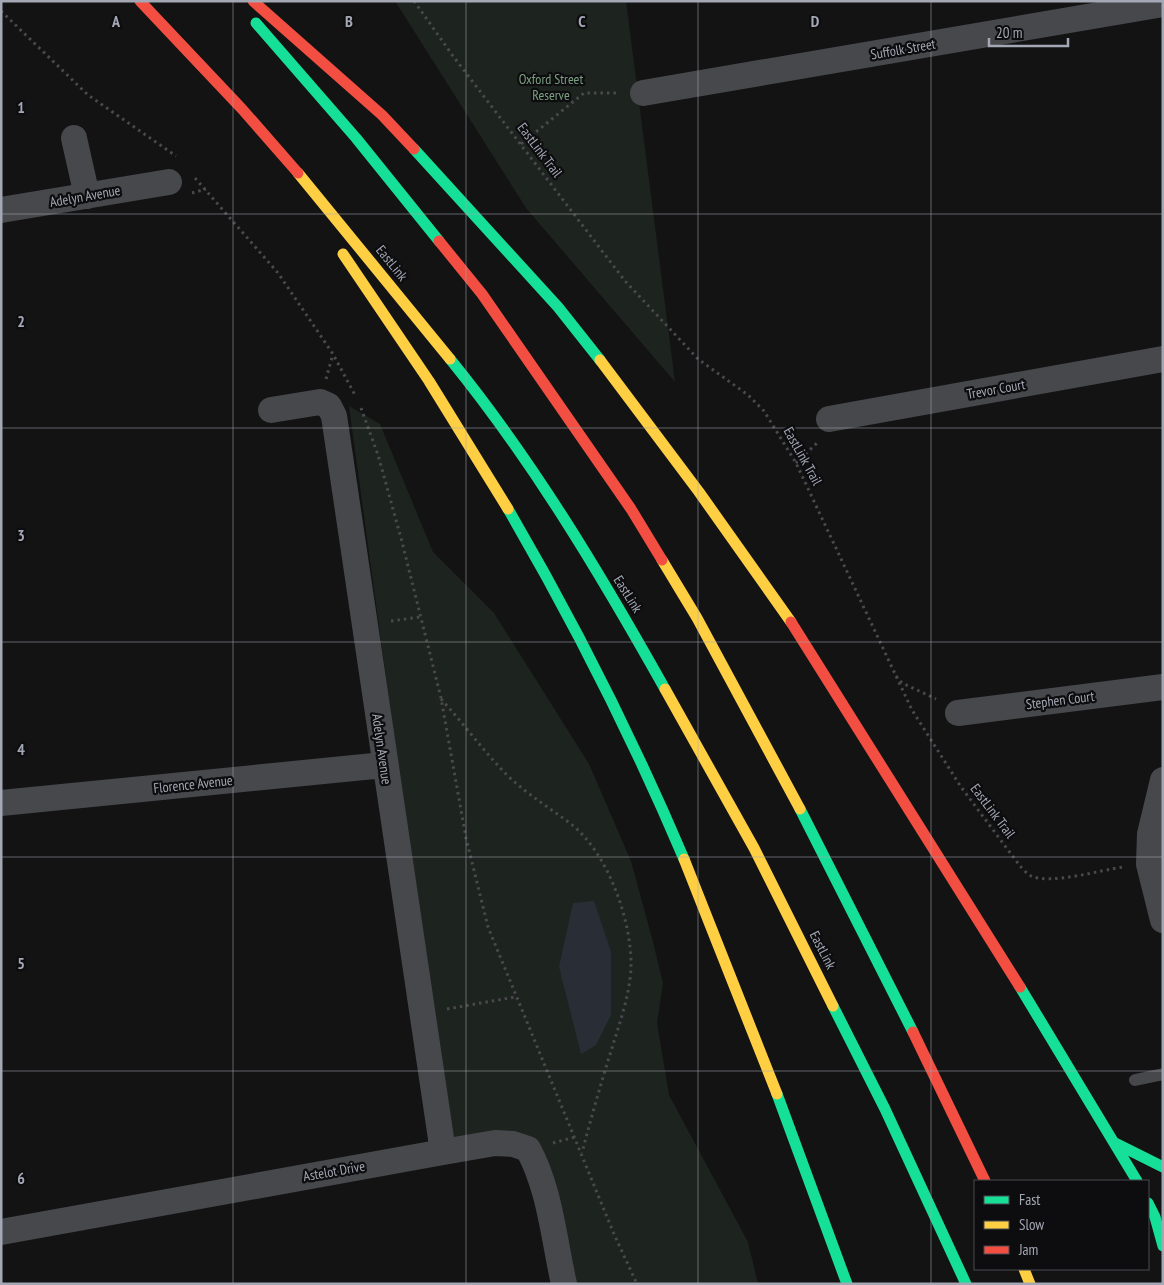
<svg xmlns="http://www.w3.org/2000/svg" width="1164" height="1285" font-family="'PT Sans Narrow',sans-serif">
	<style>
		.green { fill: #1d231e }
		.water { fill: #292e36 }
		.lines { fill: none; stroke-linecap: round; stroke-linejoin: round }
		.path { stroke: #49494e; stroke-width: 3; stroke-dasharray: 2.5 4; stroke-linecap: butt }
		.lane { stroke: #47484c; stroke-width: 12 }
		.street { stroke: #47484c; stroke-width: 26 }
		.fast { stroke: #16e098; stroke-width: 11 }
		.slow { stroke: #ffcf43; stroke-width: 11 }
		.jam { stroke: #f24e42; stroke-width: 11 }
		.grid { fill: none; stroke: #a4a7b4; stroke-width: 1; stroke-opacity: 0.55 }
		.labels { text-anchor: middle; stroke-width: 4.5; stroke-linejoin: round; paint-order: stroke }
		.street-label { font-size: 14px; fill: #a4a7b4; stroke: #0d0d0f }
		.park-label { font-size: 14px; fill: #7b9f81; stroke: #0d0d0f }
		.grid-label { font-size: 16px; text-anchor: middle; font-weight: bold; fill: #a4a7b4; stroke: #0d0d0f; stroke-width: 4.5; stroke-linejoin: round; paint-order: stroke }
	</style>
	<rect width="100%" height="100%" fill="#131313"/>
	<path class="green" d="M 395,1 L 626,1 L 675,382 L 526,208 Z
		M 349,406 L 380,424 L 433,552 L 494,613 L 589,764 L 631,861 L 653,942 L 663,983 L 657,1023 L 669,1095 L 748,1242 L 758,1284 L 575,1284 L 534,1140 L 449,1141 Z"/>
	<path class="water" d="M 594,901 L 611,952 L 611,1015 L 596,1045 L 581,1054 L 559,967 L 573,903 Z"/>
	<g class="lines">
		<path class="path" d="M 414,1 L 453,56 L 625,281 L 698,359 L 748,395 L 764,411 L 796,463 L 912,710 L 961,787 L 1020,866 C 1023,869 1027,874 1031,876 C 1050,885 1101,870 1123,867
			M 1,11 L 88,95 L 176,156
			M 521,144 L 584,93 L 618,93
			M 195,178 L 278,273 L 333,354 L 355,395
			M 192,193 L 206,189
			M 326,379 L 333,354
			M 361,408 L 378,455 L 401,538 L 441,698 L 466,838 L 488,927 L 614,1234 L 637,1284
			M 796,463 L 817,443
			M 391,621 L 420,617
			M 896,676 L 902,683 L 936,699
			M 441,699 C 464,724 484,752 508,776 C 528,795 550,808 571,824 C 608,853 632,921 631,967 C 630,994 620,1022 612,1048 C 601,1083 591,1118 582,1153
			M 447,1009 L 515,997
			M 553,1143 L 575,1137"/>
		<path class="lane" d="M 1135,1080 L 1163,1074"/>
		<path class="street" d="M 643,93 L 1163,4
			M 74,138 L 87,196
			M 1,210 L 169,182
			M 271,410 L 320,402 L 329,406 L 334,416 L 443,1152
			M 829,419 L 1163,359
			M 958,713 L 1163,687
			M 1163,780 L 1150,834 L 1149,864 L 1163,920
			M 1,803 L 384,765
			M 1,1232 L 443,1152 L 495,1143 L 513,1144 L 528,1149 C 550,1189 554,1240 564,1284"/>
		<path class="fast" d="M 256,23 L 356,138 L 439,241
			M 414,149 L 558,307 L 600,360
			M 450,359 C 533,461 601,575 665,689
			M 508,509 C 574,622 633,739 684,859
			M 800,809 L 913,1032
			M 1020,987 L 1137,1181
			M 833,1006 L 885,1109 L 966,1284
			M 777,1094 L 847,1284
			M 1115,1143 L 1163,1167
			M 1148,1203 L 1155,1217 L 1163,1246"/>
		<path class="slow" d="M 298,173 L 450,359
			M 343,254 L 429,381 L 508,509
			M 600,360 L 699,492 L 791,622
			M 662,560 L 697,618 L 800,809
			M 665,689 L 754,848 L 833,1006
			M 684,859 L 777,1094
			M 1024,1269 L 1030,1284"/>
		<path class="jam" d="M 140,1 L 242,109 L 298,173
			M 253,1 L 382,115 L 414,149
			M 439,241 L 482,294 L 631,509 L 662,560
			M 791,622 L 1020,987
			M 913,1032 L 985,1181"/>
	</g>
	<path class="grid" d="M 233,1 L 233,1284M 466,1 L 466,1284M 698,1 L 698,1284M 931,1 L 931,1284M 1,214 L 1163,214M 1,428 L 1163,428M 1,642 L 1163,642M 1,857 L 1163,857M 1,1071 L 1163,1071"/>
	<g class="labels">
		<g class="street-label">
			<text transform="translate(903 49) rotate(-10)" y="5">Suffolk Street</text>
			<text transform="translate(540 150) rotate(53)" y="5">EastLink Trail</text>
			<text transform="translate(85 196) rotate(-10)" y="5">Adelyn Avenue</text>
			<text transform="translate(392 263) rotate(51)" y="5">EastLink</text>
			<text transform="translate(996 389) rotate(-10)" y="5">Trevor Court</text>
			<text transform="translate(803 456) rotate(61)" y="5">EastLink Trail</text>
			<text transform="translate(628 594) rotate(58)" y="5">EastLink</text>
			<text transform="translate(1060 700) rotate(-7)" y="5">Stephen Court</text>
			<text transform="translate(382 749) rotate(82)" y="5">Adelyn Avenue</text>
			<text transform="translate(193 784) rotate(-6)" y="5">Florence Avenue</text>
			<text transform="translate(993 811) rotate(53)" y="5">EastLink Trail</text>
			<text transform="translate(823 950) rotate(63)" y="5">EastLink</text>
			<text transform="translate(334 1171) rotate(-10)" y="5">Astelot Drive</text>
		</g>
		<g class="park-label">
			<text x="551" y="84">Oxford Street<tspan x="551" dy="16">Reserve</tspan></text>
		</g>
	</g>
	<g class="grid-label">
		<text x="116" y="27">A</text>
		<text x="349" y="27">B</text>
		<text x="582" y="27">C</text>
		<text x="815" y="27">D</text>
		<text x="21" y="113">1</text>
		<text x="21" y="327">2</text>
		<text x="21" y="541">3</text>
		<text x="21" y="755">4</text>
		<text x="21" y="969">5</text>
		<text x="21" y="1184">6</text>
	</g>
	<rect width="1164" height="1285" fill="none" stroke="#a4a7b4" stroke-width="5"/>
	<rect x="974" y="1180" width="175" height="90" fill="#0d0d0f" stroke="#494b51"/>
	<rect x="984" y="1196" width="25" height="8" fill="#16e098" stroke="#494b51"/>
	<text x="1019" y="1205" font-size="15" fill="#a4a7b4">Fast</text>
	<rect x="984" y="1221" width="25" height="8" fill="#ffcf43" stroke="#494b51"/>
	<text x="1019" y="1230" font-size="15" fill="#a4a7b4">Slow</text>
	<rect x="984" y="1246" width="25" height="8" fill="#f24e42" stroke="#494b51"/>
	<text x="1019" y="1255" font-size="15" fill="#a4a7b4">Jam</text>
	<path d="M989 38v8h79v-8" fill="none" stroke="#a4a7b4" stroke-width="2.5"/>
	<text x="996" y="38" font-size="15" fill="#a4a7b4" stroke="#0d0d0f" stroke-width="4" paint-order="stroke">20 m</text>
</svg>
